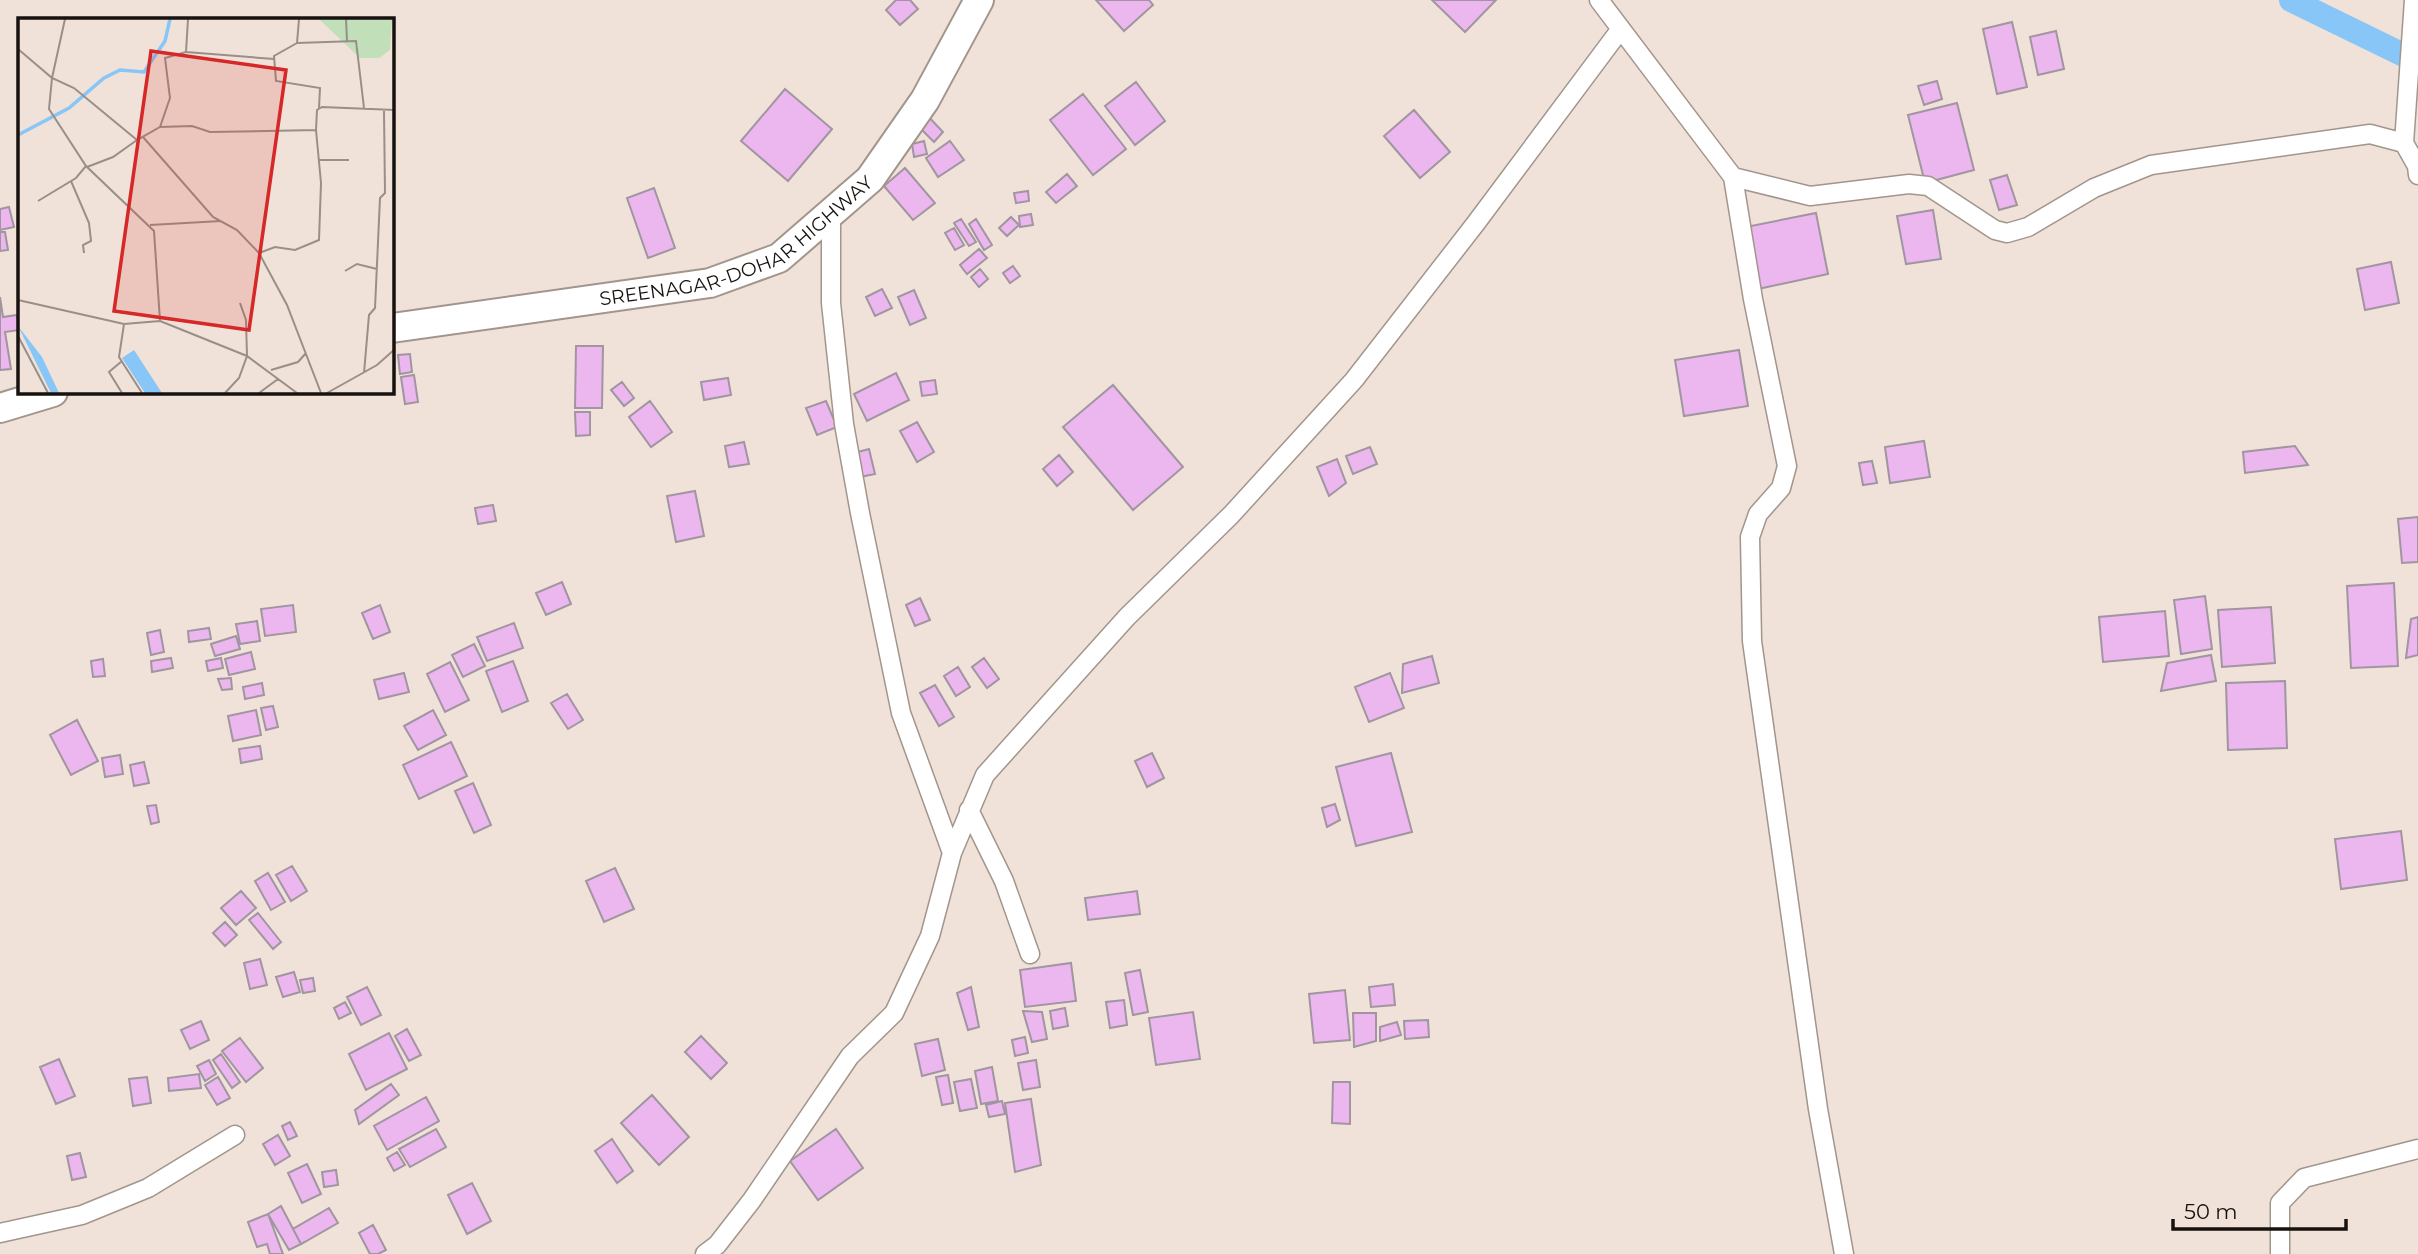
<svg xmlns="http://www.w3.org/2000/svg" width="2418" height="1254" font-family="Montserrat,sans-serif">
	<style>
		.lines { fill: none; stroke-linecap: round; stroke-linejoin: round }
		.canal { stroke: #87c6f6; stroke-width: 24 }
		.building { fill: #ebb7ee; stroke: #a095a0; stroke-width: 2 }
		.minor-casing { stroke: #a2958c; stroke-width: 21 }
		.primary-casing { stroke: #a2958c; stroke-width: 32 }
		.minor { stroke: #fff; stroke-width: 18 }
		.primary { stroke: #fff; stroke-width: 28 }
		.labels { text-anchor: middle; stroke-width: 6; stroke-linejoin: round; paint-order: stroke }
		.street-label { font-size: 19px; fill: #17120f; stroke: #f0e2d8 }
		.inset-river { fill: none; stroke: #87c6f6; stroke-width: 3.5 }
		.inset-road { fill: none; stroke: #998f88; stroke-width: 2 }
		.view { fill: #d62828; fill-opacity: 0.15; stroke: #d62828; stroke-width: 3.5 }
		.inset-edge { fill: none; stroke: #17120f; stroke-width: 3.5 }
	</style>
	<rect width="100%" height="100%" fill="#f0e2d8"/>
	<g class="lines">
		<path class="canal" d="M 2291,0 L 2418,62"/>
	</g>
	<path class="building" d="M 896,0 L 910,0 L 918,9 L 900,25 L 886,10 Z
		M 1096,0 L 1149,0 L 1153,5 L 1124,31 Z
		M 1432,0 L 1496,0 L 1465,32 Z
		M 2012,22 L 2027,87 L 1997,94 L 1983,29 Z
		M 2056,31 L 2064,69 L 2038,75 L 2030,37 Z
		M 1937,81 L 1942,99 L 1924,105 L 1918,86 Z
		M 1136,82 L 1165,121 L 1135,145 L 1105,106 Z
		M 785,89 L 832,129 L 788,181 L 741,141 Z
		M 1083,94 L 1126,149 L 1093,175 L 1050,120 Z
		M 1957,103 L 1974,170 L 1925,183 L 1908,115 Z
		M 1414,110 L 1450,152 L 1420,178 L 1384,136 Z
		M 925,113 L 943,132 L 934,142 L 915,123 Z
		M 924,141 L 927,154 L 914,157 L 912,144 Z
		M 950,141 L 964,160 L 938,177 L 926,158 Z
		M 905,168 L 935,203 L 913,220 L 884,186 Z
		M 1067,174 L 1077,186 L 1056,203 L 1046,192 Z
		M 2007,175 L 2017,205 L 1999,210 L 1990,180 Z
		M 654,188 L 675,248 L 648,258 L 627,198 Z
		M 1028,191 L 1029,201 L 1016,203 L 1014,193 Z
		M 9,207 L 14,227 L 0,230 L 0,209 Z
		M 1933,210 L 1941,259 L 1906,264 L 1897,216 Z
		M 1816,213 L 1828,274 L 1758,289 L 1746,227 Z
		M 1031,214 L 1033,225 L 1020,227 L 1019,216 Z
		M 1011,217 L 1019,225 L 1007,236 L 999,228 Z
		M 961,219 L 976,242 L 969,246 L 954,223 Z
		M 976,219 L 992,245 L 984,250 L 969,224 Z
		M 954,228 L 964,245 L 955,250 L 945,233 Z
		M 0,232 L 5,232 L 8,250 L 0,251 Z
		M 979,249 L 987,258 L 967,274 L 960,265 Z
		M 2391,262 L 2399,303 L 2365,310 L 2357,269 Z
		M 1013,266 L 1020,276 L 1010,283 L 1003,273 Z
		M 980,269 L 988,279 L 979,287 L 971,277 Z
		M 882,289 L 892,308 L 875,316 L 866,297 Z
		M 914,290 L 926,318 L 910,325 L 898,297 Z
		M 0,297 L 3,317 L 17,315 L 19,328 L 19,330 L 5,332 L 11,369 L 0,370 Z
		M 576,346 L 603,346 L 602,408 L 575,408 Z
		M 1739,350 L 1748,406 L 1684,416 L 1675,360 Z
		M 410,354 L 412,372 L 400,374 L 398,355 Z
		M 896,373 L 909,400 L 867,421 L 854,394 Z
		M 414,375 L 418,402 L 405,404 L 401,377 Z
		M 728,378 L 731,395 L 704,400 L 701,382 Z
		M 935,380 L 937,394 L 922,396 L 920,382 Z
		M 622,382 L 634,398 L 624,406 L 611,390 Z
		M 1113,385 L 1183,467 L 1133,510 L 1063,427 Z
		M 650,401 L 672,432 L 651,447 L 629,417 Z
		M 826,401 L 837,427 L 817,435 L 806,408 Z
		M 575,412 L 590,412 L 590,435 L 576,436 Z
		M 917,422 L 934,452 L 917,462 L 900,431 Z
		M 1924,441 L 1930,477 L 1890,483 L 1885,447 Z
		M 744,442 L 749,464 L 729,467 L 725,446 Z
		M 2295,446 L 2308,465 L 2245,473 L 2243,452 Z
		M 1370,447 L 1377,464 L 1353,474 L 1346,456 Z
		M 869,449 L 875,474 L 860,477 L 854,453 Z
		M 1059,455 L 1073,472 L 1057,486 L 1043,469 Z
		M 1337,459 L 1346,483 L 1329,496 L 1317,467 Z
		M 1872,461 L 1877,483 L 1863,485 L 1859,463 Z
		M 695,491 L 704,536 L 676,542 L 667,496 Z
		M 493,505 L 496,521 L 478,524 L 475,508 Z
		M 2418,517 L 2418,562 L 2402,563 L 2398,519 Z
		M 562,582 L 571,604 L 546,615 L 536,593 Z
		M 2394,583 L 2398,666 L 2351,668 L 2347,586 Z
		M 2205,596 L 2212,649 L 2181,654 L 2174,600 Z
		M 920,598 L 930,620 L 915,626 L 906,605 Z
		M 293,605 L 296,632 L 265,636 L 261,609 Z
		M 380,605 L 390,632 L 373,639 L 362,613 Z
		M 2271,607 L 2275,663 L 2222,667 L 2218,610 Z
		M 2165,611 L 2169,656 L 2103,662 L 2099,617 Z
		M 2418,617 L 2418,655 L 2406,658 L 2411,619 Z
		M 257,621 L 260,641 L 240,644 L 236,624 Z
		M 514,623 L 523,648 L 487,661 L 477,637 Z
		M 209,628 L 211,639 L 189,642 L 188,631 Z
		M 160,630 L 164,652 L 151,655 L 147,633 Z
		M 236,636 L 240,649 L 215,656 L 211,644 Z
		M 474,644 L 485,666 L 463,677 L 452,655 Z
		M 251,652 L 255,669 L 229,675 L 225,659 Z
		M 2211,655 L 2216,681 L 2161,691 L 2167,663 Z
		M 1432,656 L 1439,683 L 1402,693 L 1403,664 Z
		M 171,658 L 173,668 L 152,672 L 151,661 Z
		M 221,658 L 223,668 L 208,671 L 206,661 Z
		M 984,658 L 999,679 L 987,688 L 972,667 Z
		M 103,659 L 105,676 L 93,677 L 91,661 Z
		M 513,661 L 528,701 L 502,712 L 486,671 Z
		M 450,662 L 469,700 L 445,712 L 427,674 Z
		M 958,667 L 970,687 L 956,696 L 944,676 Z
		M 404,673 L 409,692 L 379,699 L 374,680 Z
		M 1390,673 L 1404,708 L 1369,722 L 1355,687 Z
		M 231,678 L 232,689 L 222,690 L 218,679 Z
		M 2285,681 L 2287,748 L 2228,750 L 2226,683 Z
		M 262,683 L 264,695 L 245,699 L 243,687 Z
		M 935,685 L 954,717 L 939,726 L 920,693 Z
		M 567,694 L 583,720 L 568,729 L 551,703 Z
		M 273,706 L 278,727 L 266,730 L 261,708 Z
		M 256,710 L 261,735 L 233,741 L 228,716 Z
		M 433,710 L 446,735 L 418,750 L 404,726 Z
		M 77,720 L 98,761 L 71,775 L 50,735 Z
		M 451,742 L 467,776 L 419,799 L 403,765 Z
		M 260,746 L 262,759 L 241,763 L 239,749 Z
		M 1152,753 L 1164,778 L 1147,787 L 1135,761 Z
		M 1391,753 L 1412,832 L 1356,846 L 1336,767 Z
		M 120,755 L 123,774 L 105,777 L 102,758 Z
		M 144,762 L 149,783 L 134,786 L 130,765 Z
		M 473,783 L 491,825 L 474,833 L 455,791 Z
		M 1335,804 L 1340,820 L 1327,827 L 1322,808 Z
		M 156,805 L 159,822 L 151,824 L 147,806 Z
		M 2401,831 L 2407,880 L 2341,889 L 2335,839 Z
		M 292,866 L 307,891 L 291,901 L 276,875 Z
		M 615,868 L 634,909 L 604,922 L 586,881 Z
		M 268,873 L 285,902 L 271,910 L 255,881 Z
		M 241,891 L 256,908 L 236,925 L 221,908 Z
		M 1137,891 L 1140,914 L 1088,920 L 1085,898 Z
		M 258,913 L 281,942 L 273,949 L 249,920 Z
		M 225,922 L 237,935 L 225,946 L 213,933 Z
		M 260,959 L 267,985 L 250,989 L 244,963 Z
		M 1071,963 L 1076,1001 L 1025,1007 L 1020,970 Z
		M 1140,970 L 1148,1012 L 1133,1015 L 1125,973 Z
		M 294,972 L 300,992 L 283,997 L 276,977 Z
		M 313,978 L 315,991 L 303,993 L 300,980 Z
		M 1393,984 L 1395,1005 L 1371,1007 L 1369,987 Z
		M 367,987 L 381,1015 L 361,1025 L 347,997 Z
		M 971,987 L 979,1027 L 968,1030 L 957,993 Z
		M 1345,990 L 1350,1040 L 1314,1043 L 1309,994 Z
		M 1124,1000 L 1127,1025 L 1110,1028 L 1106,1002 Z
		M 345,1002 L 351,1013 L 339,1019 L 334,1008 Z
		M 1065,1008 L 1068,1026 L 1053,1029 L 1050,1011 Z
		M 1023,1011 L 1042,1012 L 1047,1039 L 1032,1042 Z
		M 1193,1012 L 1200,1059 L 1156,1065 L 1149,1018 Z
		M 1353,1013 L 1376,1013 L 1376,1041 L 1354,1047 Z
		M 1428,1020 L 1429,1037 L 1405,1039 L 1404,1021 Z
		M 201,1021 L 209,1040 L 190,1049 L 181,1030 Z
		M 1397,1022 L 1401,1035 L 1380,1041 L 1380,1027 Z
		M 407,1029 L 421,1055 L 409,1061 L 395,1036 Z
		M 389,1033 L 407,1069 L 366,1090 L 349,1054 Z
		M 701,1036 L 727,1063 L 711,1079 L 685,1052 Z
		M 1025,1037 L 1028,1053 L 1015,1056 L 1012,1040 Z
		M 240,1038 L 263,1068 L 246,1082 L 222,1051 Z
		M 938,1039 L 945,1070 L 922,1076 L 915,1044 Z
		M 221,1054 L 240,1082 L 232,1088 L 213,1060 Z
		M 59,1059 L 75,1096 L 56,1104 L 40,1067 Z
		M 209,1060 L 216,1074 L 205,1081 L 197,1066 Z
		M 1036,1060 L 1040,1087 L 1023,1090 L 1018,1063 Z
		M 992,1067 L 998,1101 L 981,1104 L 975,1071 Z
		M 199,1074 L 201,1088 L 169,1091 L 168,1078 Z
		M 948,1075 L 953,1103 L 942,1105 L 936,1077 Z
		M 147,1077 L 151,1103 L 133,1106 L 129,1079 Z
		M 218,1077 L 230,1098 L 217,1105 L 205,1085 Z
		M 971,1079 L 977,1108 L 960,1111 L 954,1082 Z
		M 1333,1082 L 1350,1082 L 1350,1124 L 1332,1123 Z
		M 391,1084 L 399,1095 L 359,1124 L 355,1110 Z
		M 652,1095 L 689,1137 L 659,1165 L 621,1123 Z
		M 426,1097 L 439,1121 L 387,1150 L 374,1126 Z
		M 1031,1099 L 1041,1165 L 1015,1172 L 1005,1103 Z
		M 1002,1101 L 1005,1114 L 989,1117 L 986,1105 Z
		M 290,1122 L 297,1136 L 288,1140 L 282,1126 Z
		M 436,1129 L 446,1147 L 410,1167 L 399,1149 Z
		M 836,1129 L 863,1168 L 818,1200 L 790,1161 Z
		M 278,1135 L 290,1156 L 275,1165 L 263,1144 Z
		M 612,1139 L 633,1171 L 617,1183 L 595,1151 Z
		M 397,1152 L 405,1165 L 394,1171 L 387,1158 Z
		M 80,1153 L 86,1177 L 72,1180 L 67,1156 Z
		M 307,1164 L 321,1194 L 302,1203 L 288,1173 Z
		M 336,1170 L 338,1185 L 324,1187 L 322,1172 Z
		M 472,1183 L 491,1221 L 467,1234 L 448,1195 Z
		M 281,1206 L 301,1244 L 289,1250 L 268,1214 Z
		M 329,1208 L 338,1223 L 301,1244 L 293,1229 Z
		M 268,1214 L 283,1254 L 270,1254 L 267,1244 L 257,1247 L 248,1222 Z
		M 373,1225 L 386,1250 L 378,1254 L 370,1254 L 359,1233 Z"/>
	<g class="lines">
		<defs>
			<path id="minor" d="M 1599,0 L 1733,177 L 1753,299 L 1787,466 L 1781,488 L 1758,514 L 1750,537 L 1752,641 L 1818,1109 L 1844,1254
				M 2404,143 L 2414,0
				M 1733,177 L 1810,196 L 1909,184 L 1928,186 L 1995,230 L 2007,233 L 2028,227 L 2094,188 L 2151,165 L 2370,134 L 2404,143 L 2417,166 L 2418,175
				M 831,215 L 831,303 L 844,424 L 860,513 L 901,713 L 952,853
				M 969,810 L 1004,881 L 1030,954
				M 0,1233 L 82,1215 L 148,1188 L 235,1135
				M 705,1254 L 717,1245 L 752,1200 L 850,1056 L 894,1013 L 930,936 L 952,853 L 985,775 L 1127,617 L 1231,515 L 1354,380 L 1476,223 L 1620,30
				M 2280,1254 L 2280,1203 L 2304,1178 L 2418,1149"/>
			<g id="primary">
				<path id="s1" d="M 392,328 L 710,283 L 779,258 L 870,179 L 925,100 L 979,0"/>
				<path d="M 0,408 L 53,392"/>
			</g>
		</defs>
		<use href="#minor" class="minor-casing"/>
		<use href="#primary" class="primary-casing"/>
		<use href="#minor" class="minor"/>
		<use href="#primary" class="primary"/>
	</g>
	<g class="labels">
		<g class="street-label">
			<text dy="7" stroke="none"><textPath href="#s1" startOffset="362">SREENAGAR-DOHAR HIGHWAY</textPath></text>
		</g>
	</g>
	<g transform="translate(18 18)">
		<rect width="376" height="376" fill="#f0e2d8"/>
		<path d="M 301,1 L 374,1 L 372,32 L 361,40 L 342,40 Z" fill="#c1dfb8"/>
		<path d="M 0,308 L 24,339 L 41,375 L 33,375 ZM 116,332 L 144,375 L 127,375 L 104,340 Z" fill="#87c6f6"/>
		<path class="inset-river" d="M 0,117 L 51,90 L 86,60 L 102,52 L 126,54 L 147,23 L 152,1"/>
		<path class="inset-road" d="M 47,1 L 34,60 L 56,70 L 119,122 L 142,109 L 174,108 L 192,114 L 298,112 L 299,92 L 304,89 L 377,92M 281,1 L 279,25 L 256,38 L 258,63 L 302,70 L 301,90M 328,1 L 329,23M 279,25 L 338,23 L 346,90M 0,31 L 34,60 L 31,91 L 68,148 L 136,213 L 142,303 L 229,338 L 279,375M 168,34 L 256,41M 142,109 L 152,80 L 147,40 L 168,34 L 170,1M 125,119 L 195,199 L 219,212 L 241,235 L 269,287 L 303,375M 301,142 L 331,142M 69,149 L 95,139 L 119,122M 53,163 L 71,205 L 73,223 L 65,227 L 66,235M 20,183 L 58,160 L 68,148M 132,207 L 203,203M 241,235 L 257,229 L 277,232 L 301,222 L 303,165 L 298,112M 327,253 L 339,246 L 359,251M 0,282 L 106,306 L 142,303M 106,306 L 101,339 L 124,375M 0,318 L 30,375M 104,343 L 91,354 L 104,375M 253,352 L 280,344 L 288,335M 346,355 L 351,297 L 357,290 L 362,180 L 367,175 L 366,93M 207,375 L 221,360 L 229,338 L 228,302 L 222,285M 241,375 L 260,361M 309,375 L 359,347 L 377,331"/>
		<path class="view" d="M 133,33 L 268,52 L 231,312 L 96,293 Z"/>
		<rect width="376" height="376" class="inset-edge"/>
	</g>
	<path d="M2173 1219v10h173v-10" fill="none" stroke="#17120f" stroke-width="3.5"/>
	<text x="2184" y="1219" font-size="21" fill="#17120f" stroke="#f0e2d8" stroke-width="5" paint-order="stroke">50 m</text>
</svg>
